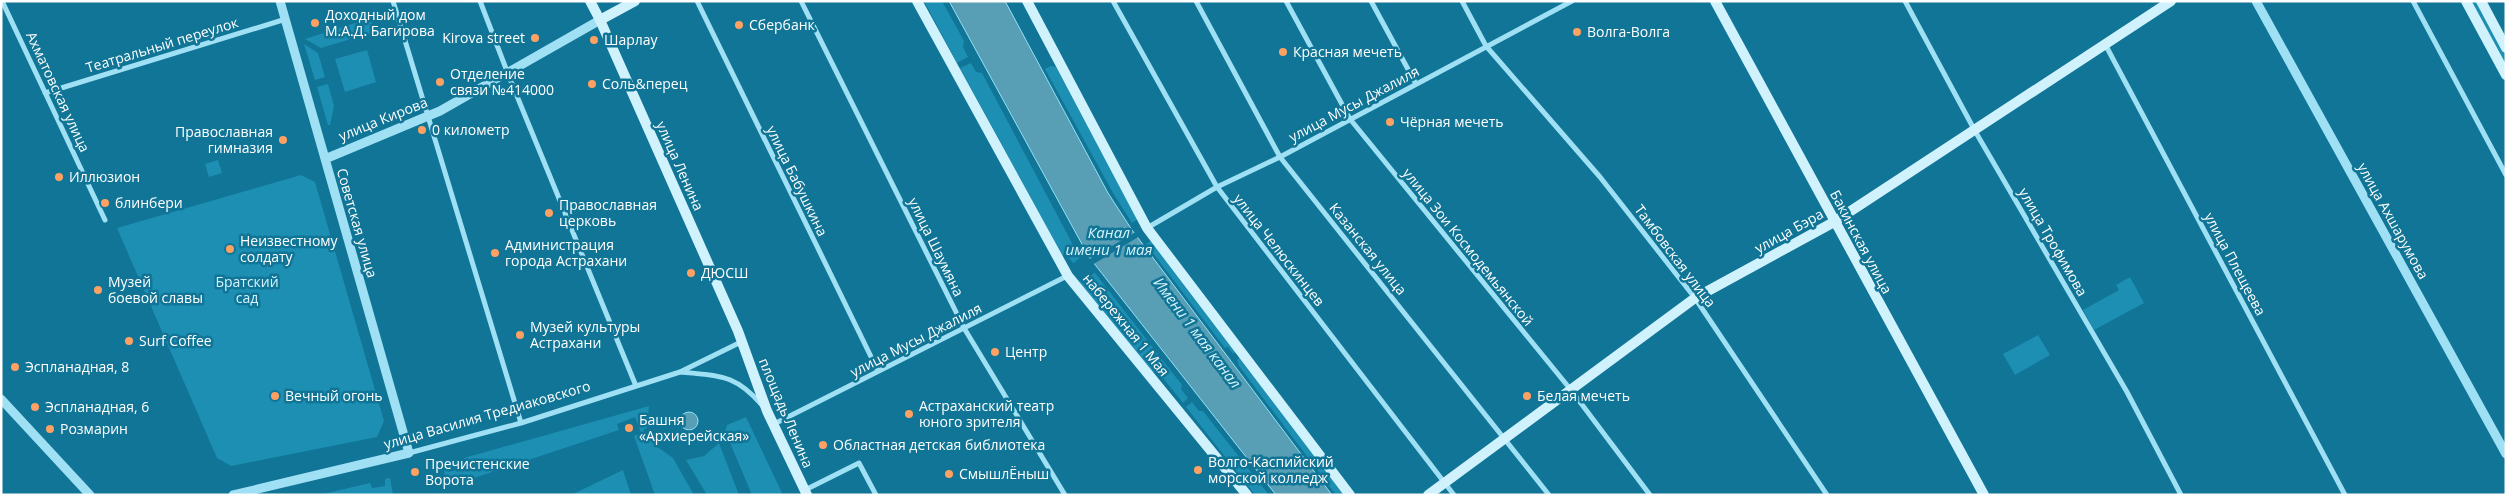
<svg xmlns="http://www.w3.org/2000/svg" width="2507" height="496" font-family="'Open Sans',sans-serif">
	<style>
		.green { fill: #1c8fb3 }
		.water { fill: #589eb4; stroke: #92e1f7 }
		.pier { fill: #107596 }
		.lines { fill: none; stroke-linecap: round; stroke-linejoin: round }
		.minor { stroke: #a0e0f4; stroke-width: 5 }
		.tertiary { stroke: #a0e0f4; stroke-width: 9 }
		.secondary { stroke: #d0f2fd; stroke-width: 10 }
		.poi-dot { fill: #ffa163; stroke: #107596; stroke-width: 2 }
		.labels { text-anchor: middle; stroke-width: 5; stroke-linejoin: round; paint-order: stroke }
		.poi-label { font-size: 14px; fill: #fff; stroke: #107596; text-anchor: start }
		.street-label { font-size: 14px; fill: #fff; stroke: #107596 }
		.park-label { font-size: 14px; fill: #d3f4fe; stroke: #107596 }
		.water-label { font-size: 15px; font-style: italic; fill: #d6f4fc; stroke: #107596 }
	</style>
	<rect width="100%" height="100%" fill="#107596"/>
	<path class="green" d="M 924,1 L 942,1 L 964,41 L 963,47 L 968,57 L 957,63 Z
		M 2472,1 L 2479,1 L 2506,52 L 2506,66 Z
		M 371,18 L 374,32 L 321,48 L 305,39 Z
		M 304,44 L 318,53 L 325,77 L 315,80 Z
		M 367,50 L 376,82 L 345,92 L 335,59 Z
		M 971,63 L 976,72 L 982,73 L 1080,258 L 1073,263 L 1066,254 L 1062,255 L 960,68 Z
		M 1051,66 L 1056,67 L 1138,219 L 1132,223 L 1113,193 L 1045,69 Z
		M 328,84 L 334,106 L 330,125 L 328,125 L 317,87 Z
		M 218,160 L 222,173 L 209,177 L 205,164 Z
		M 301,175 L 315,182 L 384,421 L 377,437 L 231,466 L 217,458 L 117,228 Z
		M 1152,240 L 1236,351 L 1233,354 L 1228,347 L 1225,348 L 1146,244 Z
		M 1095,273 L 1182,385 L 1181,389 L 1188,398 L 1183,403 L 1158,372 L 1150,372 L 1079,281 Z
		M 2130,277 L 2144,303 L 2094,330 L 2083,310 L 2119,290 L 2116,285 Z
		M 2038,335 L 2050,355 L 2015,375 L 2003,354 Z
		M 1240,357 L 1346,495 L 1336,495 L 1239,366 L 1237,360 Z
		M 1192,402 L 1199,411 L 1203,411 L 1269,495 L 1255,495 L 1186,407 Z
		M 649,406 L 647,428 L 643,430 L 646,436 L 649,435 L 656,446 L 673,458 L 694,495 L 655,495 L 634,436 L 641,433 L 635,417 L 617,424 L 619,430 L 447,487 L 443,466 L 447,465 L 449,472 L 466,467 L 464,458 Z
		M 746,417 L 782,493 L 778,495 L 752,495 L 725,431 L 727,425 Z
		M 719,443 L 739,495 L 707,495 L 686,460 L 704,456 Z
		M 623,470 L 631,495 L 571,495 Z
		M 390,478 L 393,495 L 319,495 L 370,483 L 372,488 L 385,486 L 385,479 Z"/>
	<path class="water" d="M 949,1 L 1005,1 L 1108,193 L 1132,230 L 1332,495 L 1276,495 L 1089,257 Z
		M680 421a9 9 0 1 1 18 0a9 9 0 1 1-18 0Z"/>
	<path class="pier" d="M 1136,232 L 1140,236 L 1092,265 L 1088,260 Z"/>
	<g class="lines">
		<path class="minor" d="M 2,1 L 105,220
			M 393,1 L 521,423
			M 480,1 L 510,79 L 636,386
			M 697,1 L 878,371
			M 801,1 L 964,328 L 1065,495
			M 1113,1 L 1217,187 L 1454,495
			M 1196,1 L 1280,157 L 1549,495
			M 1286,1 L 1350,119 L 1571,390 L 1650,495
			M 1371,1 L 1416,84
			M 1462,1 L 1486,46 L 1600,177 L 1695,298 L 1827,495
			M 1905,1 L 1975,131 L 2127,392 L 2181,495
			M 2413,1 L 2506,175
			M 2105,44 L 2345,495
			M 45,93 L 286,19
			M 1147,228 L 1217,187 L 1280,157 L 1572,1
			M 681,372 C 720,376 735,374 762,405
			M 774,424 L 1067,276
			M 409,453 L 521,423 L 680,372 L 741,342
			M 805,490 L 859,463 L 876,495"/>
		<path class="tertiary" d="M 2256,1 L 2506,454
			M 325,159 L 440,111 L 600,20
			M 1,399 L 90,495
			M 233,495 L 409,453 L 280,1"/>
		<path class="secondary" d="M 590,1 L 600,20 L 738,331 L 767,411 L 807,495
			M 917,1 L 1068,276 L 1247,495
			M 1027,1 L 1147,228 L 1350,495
			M 1715,1 L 1984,495
			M 2466,1 L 2506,75
			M 2481,1 L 2506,48
			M 600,20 L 635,1
			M 1428,495 L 1695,298 L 1834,222 L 2171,1"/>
	</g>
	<g class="poi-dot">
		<circle cx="315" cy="23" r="5"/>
		<circle cx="739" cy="25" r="5"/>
		<circle cx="1577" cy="32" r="5"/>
		<circle cx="535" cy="38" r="5"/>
		<circle cx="594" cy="40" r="5"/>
		<circle cx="1283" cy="52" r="5"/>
		<circle cx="440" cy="82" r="5"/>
		<circle cx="592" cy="84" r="5"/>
		<circle cx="1390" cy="122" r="5"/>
		<circle cx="422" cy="130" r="5"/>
		<circle cx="283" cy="140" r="5"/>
		<circle cx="59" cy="177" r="5"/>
		<circle cx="105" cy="203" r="5"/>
		<circle cx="549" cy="213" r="5"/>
		<circle cx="230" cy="249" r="5"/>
		<circle cx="495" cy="253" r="5"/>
		<circle cx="691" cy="273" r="5"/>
		<circle cx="98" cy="290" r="5"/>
		<circle cx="520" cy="335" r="5"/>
		<circle cx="129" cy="341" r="5"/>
		<circle cx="995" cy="352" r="5"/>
		<circle cx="15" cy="367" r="5"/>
		<circle cx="275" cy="396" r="5"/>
		<circle cx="1527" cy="396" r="5"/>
		<circle cx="35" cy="407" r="5"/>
		<circle cx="909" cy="414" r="5"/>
		<circle cx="629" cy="428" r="5"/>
		<circle cx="50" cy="429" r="5"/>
		<circle cx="823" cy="445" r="5"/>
		<circle cx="1198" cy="470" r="5"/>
		<circle cx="415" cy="472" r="5"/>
		<circle cx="949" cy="474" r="5"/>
	</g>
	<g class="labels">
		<g class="poi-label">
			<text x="325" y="20">Доходный дом<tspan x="325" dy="16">М.А.Д. Багирова</tspan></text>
			<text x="749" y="30">Сбербанк</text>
			<text x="1587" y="37">Волга-Волга</text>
			<text x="525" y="43" text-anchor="end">Kirova street</text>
			<text x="604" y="45">Шарлау</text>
			<text x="1293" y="57">Красная мечеть</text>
			<text x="450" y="79">Отделение<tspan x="450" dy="16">связи №414000</tspan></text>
			<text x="602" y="89">Соль&amp;перец</text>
			<text x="1400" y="127">Чёрная мечеть</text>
			<text x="432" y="135">0 километр</text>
			<text x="273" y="137" text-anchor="end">Православная<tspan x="273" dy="16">гимназия</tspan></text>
			<text x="69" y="182">Иллюзион</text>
			<text x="115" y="208">блинбери</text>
			<text x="559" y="210">Православная<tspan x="559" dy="16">церковь</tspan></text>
			<text x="240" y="246">Неизвестному<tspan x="240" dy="16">солдату</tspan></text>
			<text x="505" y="250">Администрация<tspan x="505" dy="16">города Астрахани</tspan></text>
			<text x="701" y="278">ДЮСШ</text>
			<text x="108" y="287">Музей<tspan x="108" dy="16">боевой славы</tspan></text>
			<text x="530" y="332">Музей культуры<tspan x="530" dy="16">Астрахани</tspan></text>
			<text x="139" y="346">Surf Coffee</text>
			<text x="1005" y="357">Центр</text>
			<text x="25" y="372">Эспланадная, 8</text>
			<text x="285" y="401">Вечный огонь</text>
			<text x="1537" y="401">Белая мечеть</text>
			<text x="919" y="411">Астраханский театр<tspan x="919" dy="16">юного зрителя</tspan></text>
			<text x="45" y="412">Эспланадная, 6</text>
			<text x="639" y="425">Башня<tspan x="639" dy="16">«Архиерейская»</tspan></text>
			<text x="60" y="434">Розмарин</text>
			<text x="833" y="450">Областная детская библиотека</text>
			<text x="1208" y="467">Волго-Каспийский<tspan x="1208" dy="16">морской колледж</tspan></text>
			<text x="425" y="469">Пречистенские<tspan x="425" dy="16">Ворота</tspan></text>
			<text x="959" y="479">СмышлЁныш</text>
		</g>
		<g class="street-label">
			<text transform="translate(162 45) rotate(-17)" y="5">Театральный переулок</text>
			<text transform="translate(58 92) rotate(65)" y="5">Ахматовская улица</text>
			<text transform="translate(1354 104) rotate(-28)" y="5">улица Мусы Джалиля</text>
			<text transform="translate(383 119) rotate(-22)" y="5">улица Кирова</text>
			<text transform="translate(680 166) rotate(66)" y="5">улица Ленина</text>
			<text transform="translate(797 181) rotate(64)" y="5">улица Бабушкина</text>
			<text transform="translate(2393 221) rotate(61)" y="5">улица Ахшарумова</text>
			<text transform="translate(357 223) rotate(74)" y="5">Советская улица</text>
			<text transform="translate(1789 231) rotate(-29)" y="5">улица Бэра</text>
			<text transform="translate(1861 242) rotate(62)" y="5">Бакинская улица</text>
			<text transform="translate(2053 242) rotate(60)" y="5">улица Трофимова</text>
			<text transform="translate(936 247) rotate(64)" y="5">улица Шаумяна</text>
			<text transform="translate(1468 247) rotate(51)" y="5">улица Зои Космодемьянской</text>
			<text transform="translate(1368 249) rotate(51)" y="5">Казанская улица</text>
			<text transform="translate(1279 250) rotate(52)" y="5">улица Челюскинцев</text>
			<text transform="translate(1675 256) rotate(53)" y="5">Тамбовская улица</text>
			<text transform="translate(2235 264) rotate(62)" y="5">улица Плещеева</text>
			<text transform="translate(1126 325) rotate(51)" y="5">набережная 1 Мая</text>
			<text transform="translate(916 340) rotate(-27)" y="5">улица Мусы Джалиля</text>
			<text transform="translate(786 413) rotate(67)" y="5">площадь Ленина</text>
			<text transform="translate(487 415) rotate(-16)" y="5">улица Василия Тредиаковского</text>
		</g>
		<g class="park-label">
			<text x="247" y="287">Братский<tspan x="247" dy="16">сад</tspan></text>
		</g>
		<g class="water-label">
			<text x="1109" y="238">Канал<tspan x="1109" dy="17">имени 1 мая</tspan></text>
			<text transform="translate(1197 333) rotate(53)" y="5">Имени 1 мая канал</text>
		</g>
	</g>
	<rect width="2507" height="496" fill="none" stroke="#ffffff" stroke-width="5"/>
</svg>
